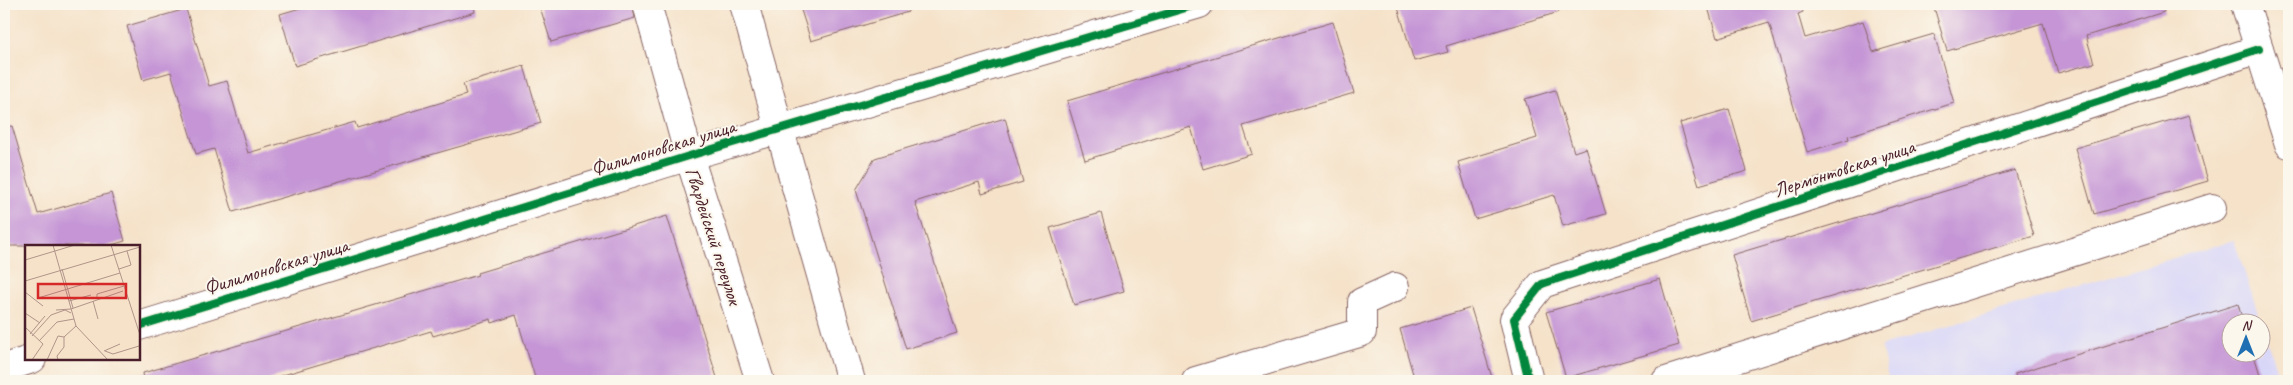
<svg xmlns="http://www.w3.org/2000/svg" width="2293" height="385" font-family="Caveat,sans-serif">
	<style>
		.built { fill: #d9d7f8; fill-rule: evenodd }
		.building { fill: #c595d6 }
		.lines { fill: none; stroke-linecap: round; stroke-linejoin: round }
		.minor-casing { stroke: #866362; stroke-width: 30 }
		.major-casing { stroke: #866362; stroke-width: 30 }
		.minor { stroke: #fff; stroke-width: 28 }
		.major { stroke: #fff; stroke-width: 28 }
		.cycleway-casing { stroke: #fbf7ec; stroke-width: 11 }
		.cycleway { stroke: #00873e; stroke-width: 8 }
		.labels { text-anchor: middle; stroke-width: 4; stroke-linejoin: round; paint-order: stroke }
		.street-label { font-size: 20px; fill: #4a1f2b; stroke: #fbf7ec }
		.inset-road { fill: none; stroke: #b1948a; stroke-width: 1 }
		.view { fill: #d62828; fill-opacity: 0.15; stroke: #d62828; stroke-width: 2.5 }
		.inset-edge { fill: none; stroke: #4a1f2b; stroke-width: 2.5 }
	</style>
	<rect width="100%" height="100%" fill="#fbf7ec"/>
	<filter id="ink" filterUnits="userSpaceOnUse"><feTurbulence type="fractalNoise" baseFrequency=".02" numOctaves="2"/><feDisplacementMap in="SourceGraphic" scale="10" xChannelSelector="R" yChannelSelector="G"/><feConvolveMatrix kernelMatrix="1 2 1 2 8 2 1 2 1" color-interpolation-filters="sRGB"/></filter>
	<filter id="wash" filterUnits="userSpaceOnUse"><feTurbulence type="fractalNoise" baseFrequency=".0096" numOctaves="4" result="noise"/><feDisplacementMap in="SourceGraphic" scale="20" xChannelSelector="R" yChannelSelector="G"/><feGaussianBlur stdDeviation="1.12" result="paint"/><feColorMatrix in="noise" values="0 0 0 0 0 0 0 0 0 0 0 0 0 0 0 0 0 1.4 0 .05"/><feComposite in="paint" operator="in"/></filter>
	<g filter="url(#wash)">
		<rect width="100%" height="100%" fill="#f5e2c9"/>
		<path class="built" d="M 2234,240 L 2280,381 L 1877,381 L 1888,377 L 1881,346 ZM 2230,322 L 2260,322 L 2260,352 L 2230,352 Z"/>
		<g id="blocks">
			<path class="building" d="M 314,4 L 474,4 L 475,12 L 295,66 L 280,14 Z
				M 539,4 L 632,4 L 635,18 L 551,42 Z
				M 799,4 L 907,4 L 908,12 L 811,41 Z
				M 1397,4 L 1558,4 L 1559,12 L 1446,46 L 1448,52 L 1414,61 Z
				M 1707,4 L 1802,4 L 1803,12 L 1798,14 L 1805,38 L 1863,21 L 1873,52 L 1934,34 L 1954,103 L 1848,136 L 1849,139 L 1807,152 L 1769,22 L 1717,38 Z
				M 1933,4 L 2163,4 L 2164,12 L 2086,36 L 2094,63 L 2058,73 L 2043,23 L 1947,51 Z
				M 186,9 L 209,86 L 227,81 L 248,153 L 355,122 L 357,128 L 466,95 L 463,84 L 524,66 L 541,123 L 233,212 L 214,149 L 196,154 L 171,72 L 143,80 L 127,26 Z
				M 1333,22 L 1354,93 L 1243,126 L 1252,154 L 1203,169 L 1191,127 L 1085,160 L 1067,101 Z
				M 1555,90 L 1574,152 L 1586,148 L 1606,214 L 1563,226 L 1554,195 L 1475,219 L 1458,162 L 1537,138 L 1525,99 Z
				M 1729,109 L 1747,171 L 1699,185 L 1680,123 Z
				M 2189,115 L 2208,181 L 2094,214 L 2075,148 Z
				M 1005,118 L 1023,182 L 982,194 L 979,182 L 915,202 L 957,333 L 906,349 L 856,190 L 875,158 Z
				M 12,126 L 38,214 L 111,193 L 125,241 L 108,246 L 4,246 L 4,127 Z
				M 2015,170 L 2034,236 L 1751,321 L 1732,255 Z
				M 1101,213 L 1124,291 L 1074,305 L 1050,228 Z
				M 667,216 L 718,381 L 536,381 L 516,315 L 492,323 L 491,319 L 433,336 L 431,331 L 263,381 L 144,381 L 143,373 L 478,275 L 477,273 Z
				M 1660,279 L 1679,345 L 1566,378 L 1546,312 Z
				M 2238,304 L 2243,322 L 2230,322 L 2230,352 L 2253,352 L 2262,381 L 2016,381 L 2015,374 Z
				M 1471,308 L 1493,381 L 1415,381 L 1400,329 Z"/>
		</g>
	</g>
	<g filter="url(#ink)">
		<use href="#blocks" fill-opacity="0" stroke="#866362" stroke-width="1"/>
		<g class="lines">
			<defs>
				<path id="minor" d="M 647,4 L 689,156 L 760,381
					M 744,4 L 851,381
					M 139,326 L 689,156 L 1199,4
					M 4,368 L 32,359
					M 1196,381 L 1362,332 L 1362,302 L 1395,287
					M 1529,381 L 1514,319 L 1542,284 L 2259,49
					M 1666,381 L 2212,208"/>
				<path id="major" d="M 2245,4 L 2289,144"/>
			</defs>
			<use href="#minor" class="minor-casing"/>
			<use href="#major" class="major-casing"/>
			<use href="#minor" class="minor"/>
			<use href="#major" class="major"/>
			<defs>
				<path id="cycleway" d="M 139,326 L 689,156 L 1199,4
					M 1529,381 L 1514,319 L 1542,284 L 2259,49"/>
			</defs>
			<use href="#cycleway" class="cycleway-casing"/>
			<use href="#cycleway" class="cycleway"/>
		</g>
	</g>
	<g class="labels">
		<g class="street-label">
			<text transform="translate(663 147) rotate(-17)" y="7">Филимоновская улица</text>
			<text transform="translate(1844 168) rotate(-18)" y="7">Лермонтовская улица</text>
			<text transform="translate(714 236) rotate(72)" y="7">Гвардейский переулок</text>
			<text transform="translate(276 266) rotate(-17)" y="7">Филимоновская улица</text>
		</g>
	</g>
	<g transform="translate(25 245)">
		<rect width="115" height="115" fill="#f5e2c9"/>
		<path class="inset-road" d="M 28,0 L 51,81 L 83,115M 86,0 L 115,90M 0,15 L 50,0M 37,24 L 48,63M 94,24 L 106,20 L 102,6M 0,36 L 115,2M 0,47 L 18,61M 13,53 L 95,28M 72,54 L 72,49 L 99,41M 44,56 L 66,50M 68,56 L 73,74M 31,65 L 46,64 L 98,46M 0,68 L 15,78M 0,82 L 18,99 L 7,115M 5,89 L 20,71M 7,91 L 26,70 L 40,65 L 46,68M 14,96 L 32,77 L 49,74M 79,106 L 95,99M 80,106 L 88,109 L 114,101M 22,115 L 33,91 L 39,92 L 51,81M 33,115 L 32,111 L 39,102 L 39,92"/>
		<path class="view" d="M 13,39 L 101,39 L 101,53 L 13,53 Z"/>
		<rect width="115" height="115" class="inset-edge"/>
	</g>
	<rect width="2293" height="385" fill="none" stroke="#fbf7ec" stroke-width="20"/>
	<g transform="translate(2246 338)"><circle r="24" fill="#fbf7ec" stroke="#b4a19f"/>
	<path d="M0-4L9 19L0 12L-9 19Z" fill="#1f6fb2"/>
	<text y="-8" font-size="14" font-weight="bold" text-anchor="middle" fill="#4a1f2b">N</text>
	</g>
</svg>
